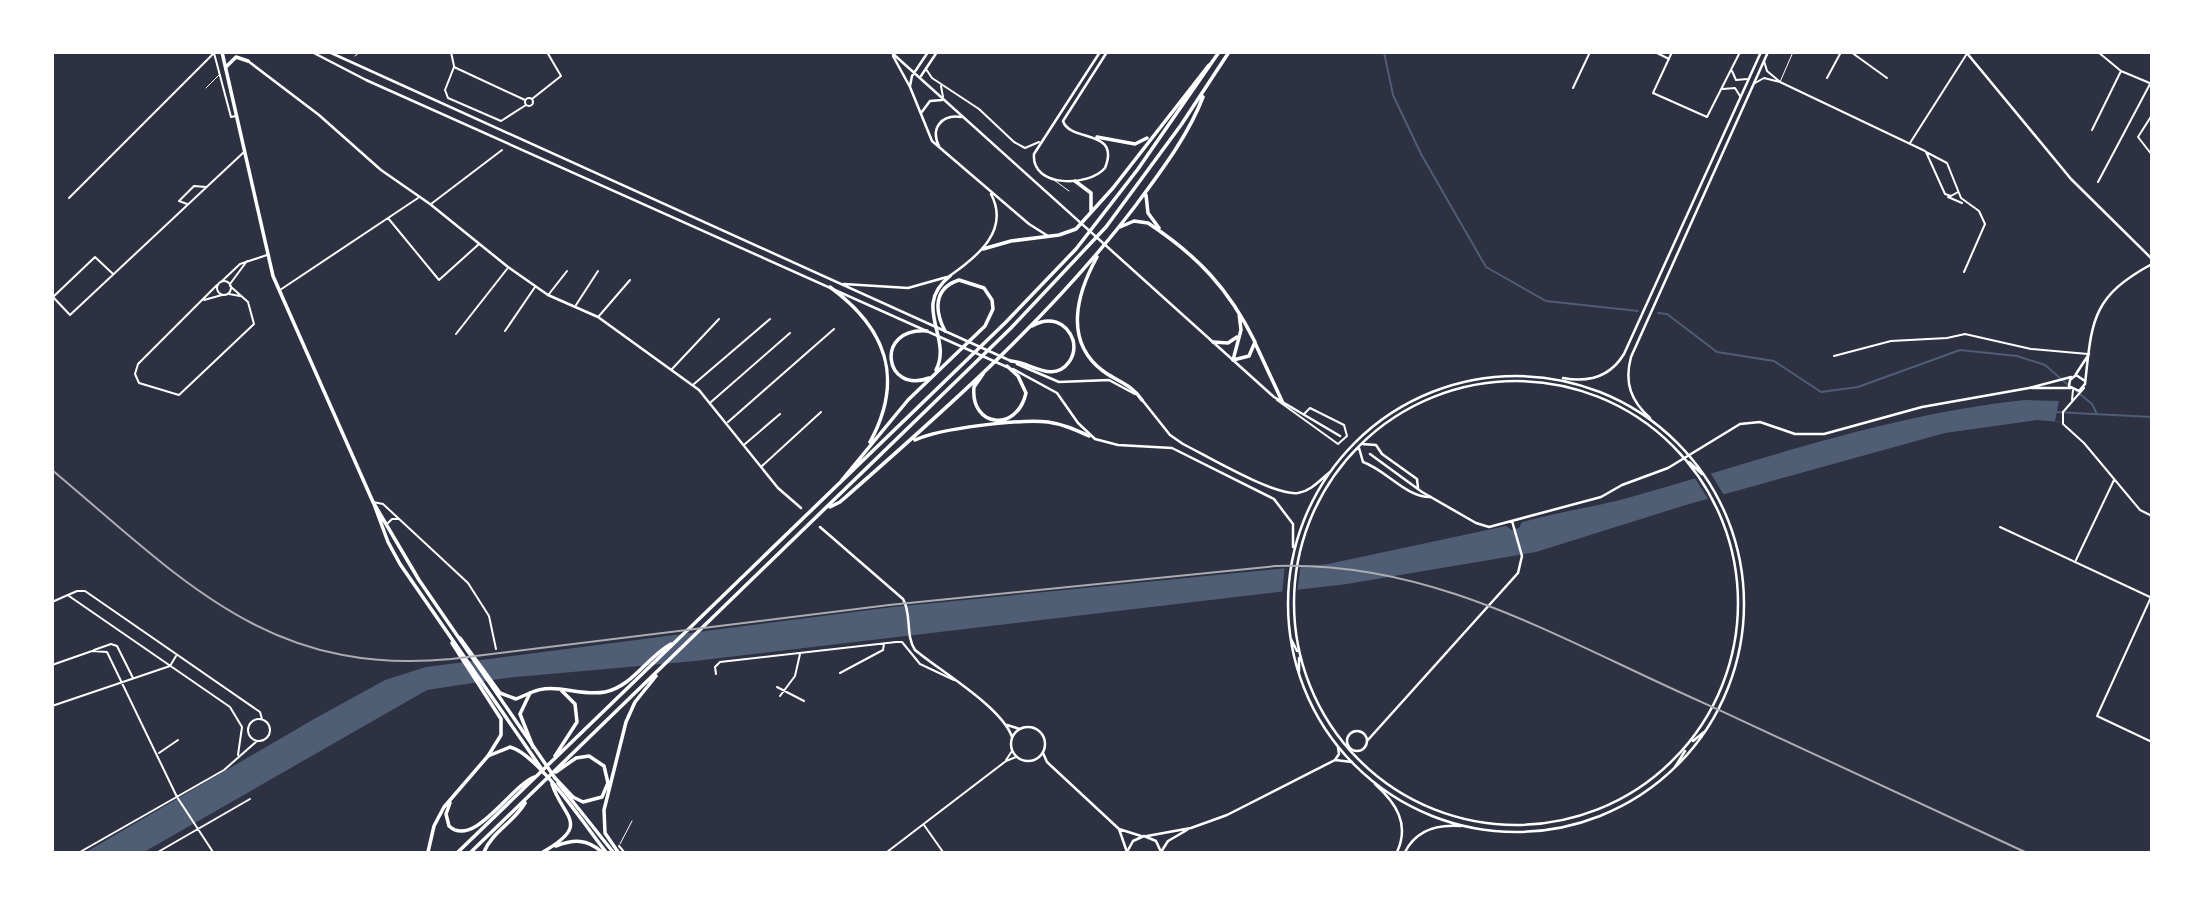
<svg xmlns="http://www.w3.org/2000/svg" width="2204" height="905" font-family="'Times New Roman',serif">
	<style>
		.water { fill: #4f5d75 }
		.pier { fill: #2d3142 }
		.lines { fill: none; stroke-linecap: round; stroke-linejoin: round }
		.stream { stroke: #4f5d75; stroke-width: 2 }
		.service { stroke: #fff; stroke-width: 1 }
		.minor { stroke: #fff; stroke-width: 2 }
		.tertiary { stroke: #fff; stroke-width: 2.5 }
		.secondary { stroke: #fff; stroke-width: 2.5 }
		.primary { stroke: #fff; stroke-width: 3.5 }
		.trunk { stroke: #fff; stroke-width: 3.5 }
		.rail { stroke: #abadb3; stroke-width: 2 }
	</style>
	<rect width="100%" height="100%" fill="#2d3142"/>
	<path class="water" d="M 2025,400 L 2059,401 L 2055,421 L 2070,423 L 2037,420 L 1945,433 L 1689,504 L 1536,552 L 1347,584 L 695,661 L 506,678 L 427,690 L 144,852 L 86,852 L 314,719 L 385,680 L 426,667 L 893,607 L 1328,564 L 1506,526 L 1512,530 L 1519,528 L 1522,522 C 1558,512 1595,507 1631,497 C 1761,460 1890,414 2025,400 Z"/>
	<path class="pier" d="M 1709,470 L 1713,477 L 1725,497 L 1710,502 L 1693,475 Z
		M 1301,562 L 1297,594 L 1282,595 L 1285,564 Z"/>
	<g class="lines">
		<path class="stream" d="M 1384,52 L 1393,95 L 1421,154 L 1486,267 L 1546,301 L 1638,311
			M 1658,313 L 1667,314 L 1717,352 L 1774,361 L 1821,392 L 1858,387 L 1960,350 L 2017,356 L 2045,365 L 2068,385
			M 2075,390 L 2092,404 L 2097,414
			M 2055,412 L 2152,417"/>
		<path class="service" d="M 355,56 L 360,52
			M 1780,82 L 1793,52
			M 206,88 L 219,75
			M 1054,180 L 1069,191
			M 620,844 L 632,821"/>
		<path class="minor" d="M 451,52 L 454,66
			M 1655,52 L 1669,59
			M 1672,52 L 1653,93 L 1707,117 L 1740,52
			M 1851,52 L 1887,78
			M 2098,52 L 2121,71 L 2152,84
			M 214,53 L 231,117 L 236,116
			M 1764,61 L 1767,71 L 1779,81
			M 926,69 L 932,78 L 979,109 L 1014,142 L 1025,148 L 1039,142
			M 1732,71 L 1736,80 L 1747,79
			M 1827,78 L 1841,52
			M 1755,83 L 1764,78 L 1780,82 L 1925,151
			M 941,86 L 943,97
			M 1573,88 L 1590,52
			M 1723,89 L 1735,88 L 1740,96
			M525 102a4 4 0 1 1 8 0a4 4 0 1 1-8 0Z
			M 532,99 L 561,76 L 547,52
			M 525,100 L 454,67 L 445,90 L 448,98 L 501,121 L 526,105
			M 2152,115 L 2138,137 L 2152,155
			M 2092,130 L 2121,71
			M 1910,143 L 1968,52
			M 2098,182 L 2150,84
			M 1958,192 L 1951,196 L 1945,194 L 1926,152 L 1947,163 L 1961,198 L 1979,211 L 1985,224 L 1964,272
			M 1948,197 L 1962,203
			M 69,198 L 214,53
			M 187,204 L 179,201 L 194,186 L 206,187
			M 431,204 L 502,150
			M 388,218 L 439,280 L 479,244
			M 113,274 L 95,257 L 53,297 L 70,315 L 244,152
			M217 288a7 7 0 1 1 14 0a7 7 0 1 1-14 0Z
			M 221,282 L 240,264 L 267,255
			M 230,284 L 247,261
			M 217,285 L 138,364 L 135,374 L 139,383 L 179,395 L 254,324 L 248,302 L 230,286
			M 280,290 L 418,198
			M 229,294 L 240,296
			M 549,294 L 567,271
			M 204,300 L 222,295
			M 576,305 L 598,271
			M 599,316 L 630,280
			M 505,331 L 535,287
			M 456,334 L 507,269
			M 1834,356 L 1891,341 L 1947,338 L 1965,334 L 2031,349 L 2088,354
			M 672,369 L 719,319
			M 694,384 L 770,319
			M 2084,388 L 2063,412 L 2063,424 L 2084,443 L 2140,510 L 2152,516
			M 1277,400 L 1338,444 L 1347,436 L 1344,425 L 1310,408 L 1304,414
			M 2072,400 L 2073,390
			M 711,402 L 790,333
			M 728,422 L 834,329
			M 745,444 L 780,414
			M 762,466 L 821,412
			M 373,502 L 383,504 L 468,583 L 489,616 L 496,649
			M 388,523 L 392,519 L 398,519
			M 2000,527 L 2150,597
			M 2076,560 L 2114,480
			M 2152,595 L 2097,716 L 2152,742
			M 69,596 L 230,707 L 242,727 L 238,755
			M 52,602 L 77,591 L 85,591 L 260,712 L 262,719
			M 94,650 L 111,644 L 117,646 L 133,678
			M 52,665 L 92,651 L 107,652 L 177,797 L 213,852
			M 840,673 L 883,650 L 884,644
			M 716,674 L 715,667 L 720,662 L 896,642 L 902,642 L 920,664 L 954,680
			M 777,687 L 804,701
			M 780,696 L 795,676 L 800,654
			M 52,706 L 170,666 L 176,656
			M248 730a11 11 0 1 1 22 0a11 11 0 1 1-22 0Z
			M 159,753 L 178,740
			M 1006,760 L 1012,751
			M 924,825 L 943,852
			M 619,846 L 624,852
			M 80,852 L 224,770 L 257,741
			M 158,852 L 250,799
			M 887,852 L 1006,761 L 1016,757"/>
		<path class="tertiary" d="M 891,52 L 1274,397 L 1340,436
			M 1100,52 L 1034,154 C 1031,188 1089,187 1105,168 C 1121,128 1070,143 1063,121 L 1107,52
			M 893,56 L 910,87 L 932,141 L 1029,224 L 1048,236
			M 248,61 L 319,115 L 381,170 L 430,204 L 508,267 L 548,295 L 598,317 L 699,390 L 778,488 L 801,508
			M 921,76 L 937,52
			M 910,86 L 912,76 L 928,52
			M 921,113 L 930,101 L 942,100
			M 939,146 C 930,128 942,114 961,117
			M 951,275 C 978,256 1010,230 991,194
			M 2076,374 L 2089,354
			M 2085,381 L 2076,375 L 2070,380 L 2069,386 L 2079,391 L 2085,384 C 2092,321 2091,297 2152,264
			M 2032,388 L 2071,388
			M 1370,454 L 1422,492 L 1476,523 L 1489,527 L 1601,497 L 1622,485 L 1668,468 L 1740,424 L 1760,422 L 1795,434 L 1824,434 L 1922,407 L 2029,388 L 2071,377
			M 820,527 L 903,599 C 912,614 905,635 915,650 C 940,671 1002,707 1012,737
			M 1007,725 L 1020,729
			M1011 744a17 17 0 1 1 34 0a17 17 0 1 1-34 0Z
			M1347 741a10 10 0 1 1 20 0a10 10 0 1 1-20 0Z
			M 1367,741 L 1518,573 L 1522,556 L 1512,521
			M 1043,753 L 1047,762 L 1119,829 L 1141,836
			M 1335,760 L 1339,754 L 1338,747
			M 1119,829 L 1127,852
			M 1147,836 L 1191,828 L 1227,815 L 1335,760 L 1352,762
			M 1161,852 L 1168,841 L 1187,830"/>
		<path class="secondary" d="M 312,52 L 366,80 L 1007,367
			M 329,52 L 1011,361
			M 1966,52 L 2071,179 L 2152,259
			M 844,284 L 908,288 L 947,277
			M 1017,364 L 1059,382 L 1109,380 L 1135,394
			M 1013,369 L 1057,393 L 1078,423 L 1095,439 L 1118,445 L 1172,448 L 1274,499 L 1293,524 L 1293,547
			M1288 604a228 228 0 1 1 456 0a228 228 0 1 1-456 0Z
			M 1563,378 C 1589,383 1610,377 1624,354 L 1761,52
			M1294 603a222 222 0 1 1 444 0a222 222 0 1 1-444 0Z
			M 1143,401 L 1170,435 L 1183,444 C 1207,456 1274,496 1298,493 C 1311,491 1320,480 1330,472
			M 1650,418 C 1631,401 1624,383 1631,357 L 1768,52
			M 1362,444 L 1376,445 L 1382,454 L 1417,479 L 1418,488
			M 1359,448 L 1363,462 C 1386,470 1407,498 1431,497
			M 1689,462 L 1702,474
			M 1291,639 L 1297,651
			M 1299,672 L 1299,658
			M 1693,741 L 1704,732
			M 1675,767 L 1685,751
			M 1375,784 C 1396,803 1410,824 1397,852
			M 1127,852 L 1133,841 L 1144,836 L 1156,841 L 1161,852
			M 1405,852 C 1416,830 1437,824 1461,826"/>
		<path class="primary" d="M 222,52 L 273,276 L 373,502 L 419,580 L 555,778
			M 227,66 L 236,57 L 248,61
			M 374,504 L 388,542 L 400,564 L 541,768
			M 460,638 L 500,693 L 516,699 L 530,693
			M 452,643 L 501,719 L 501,735 L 488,756"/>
		<path class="trunk" d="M 1097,137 L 1135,144 L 1147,138
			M 1075,181 L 1091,193 L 1091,212
			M 1146,195 L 1148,213 L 1159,228
			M 1120,227 L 1134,221 L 1148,223 C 1198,256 1229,289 1255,342 L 1249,356 L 1233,360 L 1241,330 L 1239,313
			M 983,249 L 1011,241 L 1059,235 L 1076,229 L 1113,188 L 1209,65
			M 1097,257 C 1077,293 1063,341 1103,371 C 1118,382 1131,384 1142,400
			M 830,287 C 886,328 905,378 870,442
			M 927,331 C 874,327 884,395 929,378
			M 1213,342 L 1228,343 L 1237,337
			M 1255,343 L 1282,401
			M 1011,361 C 1030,362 1053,384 1069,362 C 1074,355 1075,348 1073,340 C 1066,321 1049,316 1032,326
			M 936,370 C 953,337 911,307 950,276
			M 983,374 L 974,387 C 970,427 1017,433 1026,393 L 1018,376 L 1007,366
			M 915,440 C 941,428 1020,419 1048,422 C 1063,424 1076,430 1089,436
			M 842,480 L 908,400 L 985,326 L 993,309 L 992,300 L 984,288 L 959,280 C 934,288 934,310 945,331
			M 830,507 L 840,502 C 945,410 1052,316 1136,205 C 1161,171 1188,136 1203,97
			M 533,747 L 520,714 L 530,693 C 554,681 579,697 605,692 C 633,686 647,657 671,644
			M 555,756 L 577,722 L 575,704 L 561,690
			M 555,778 L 573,797 L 583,802 L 602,797 L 608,783 L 604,766 L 589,756 L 576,758 L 556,772
			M 558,783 L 613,852
			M 450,803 L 446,814 L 449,826 C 474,849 510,787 534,777
			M 556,846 C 574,839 587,839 602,852
			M 428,852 L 434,826 L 444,807 L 488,756 L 510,747 C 538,754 586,827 606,852
			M 458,852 L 1005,323 L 1076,249 L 1138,169 L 1219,52
			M 471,852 L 1011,328 L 1106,227 L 1181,125 L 1229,52
			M 484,852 C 492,832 514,822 525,803
			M 543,852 C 592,824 563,818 552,784
			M 618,852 L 605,833 L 604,810 L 626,722 L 635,702 L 656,676"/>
		<path class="rail" d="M 52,470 C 181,578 268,677 451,659 L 889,605 L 1276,566 C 1425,561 1544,630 1675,690 C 1792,743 1908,798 2025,852"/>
	</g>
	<rect width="2204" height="905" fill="none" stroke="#ffffff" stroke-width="108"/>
</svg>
